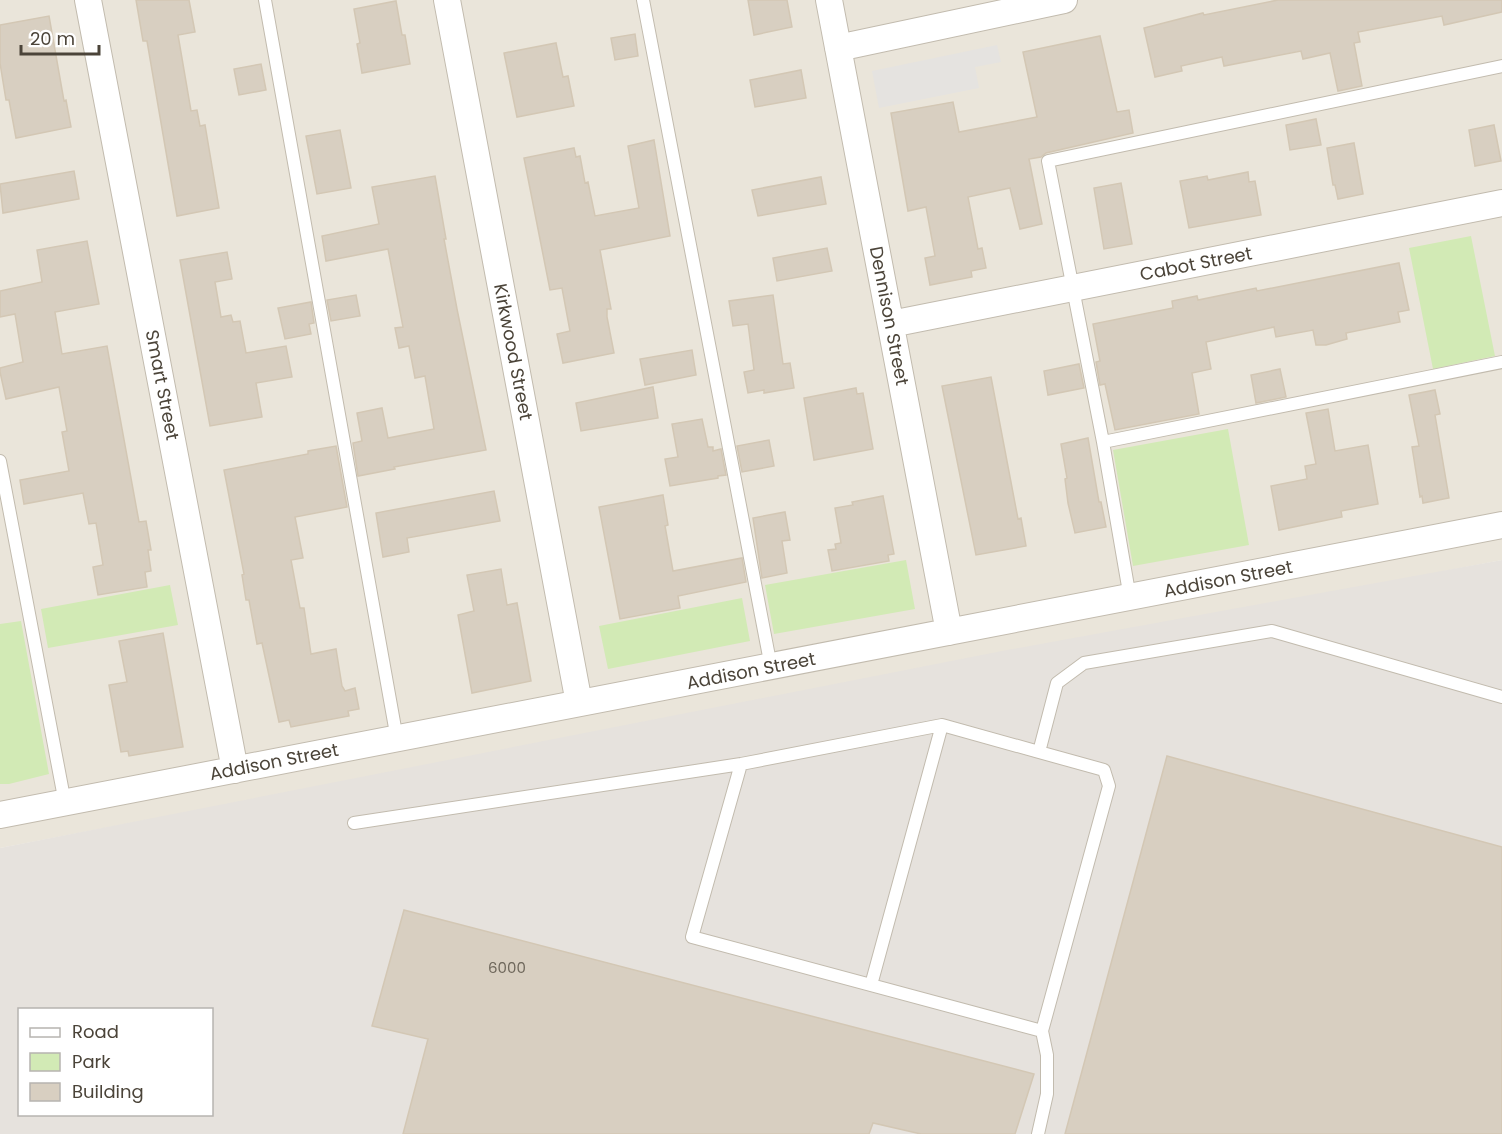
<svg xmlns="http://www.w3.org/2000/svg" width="1502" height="1134" font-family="Poppins,sans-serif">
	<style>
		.residential { fill: #eae5da }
		.industrial { fill: #e6e2dd; fill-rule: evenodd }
		.green { fill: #d2eab5 }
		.parking { fill: #e5e3e0 }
		.building { fill: #d8cfc1; stroke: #d3c7b4; stroke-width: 1.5 }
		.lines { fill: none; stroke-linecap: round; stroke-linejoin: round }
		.lane-casing { stroke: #c2bbae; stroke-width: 14 }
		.street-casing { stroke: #c2bbae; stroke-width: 28 }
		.lane { stroke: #fff; stroke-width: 12 }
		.street { stroke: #fff; stroke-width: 26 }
		.labels { text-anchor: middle; stroke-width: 5; stroke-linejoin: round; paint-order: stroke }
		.number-label { font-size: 15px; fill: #6e675b }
		.street-label { font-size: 18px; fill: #4b4439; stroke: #fff }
	</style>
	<rect width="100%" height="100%" fill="#f6f3ec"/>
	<path class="residential" d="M 0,0 L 1502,0 L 1502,560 L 0,848 Z"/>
	<path class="industrial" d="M 1502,560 L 1502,1134 L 0,1134 L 0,848 L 1002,651 ZM 20,1010 L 212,1010 L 212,1114 L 20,1114 Z"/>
	<path class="green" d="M 1471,236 L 1495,356 L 1433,369 L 1409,248 Z
		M 1228,429 L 1249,545 L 1133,566 L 1113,450 Z
		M 906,560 L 915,609 L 774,634 L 765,585 Z
		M 170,585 L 178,625 L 48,648 L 41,609 Z
		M 742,598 L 750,641 L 608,669 L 599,626 Z
		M 21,621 L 49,774 L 9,784 L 0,784 L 0,624 Z"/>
	<path class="parking" d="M 997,45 L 1001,62 L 975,67 L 979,88 L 879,108 L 872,71 Z"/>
	<path class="building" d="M 136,0 L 189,0 L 195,32 L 178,35 L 191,111 L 197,110 L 200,126 L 205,125 L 219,208 L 177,216 L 147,41 L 143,41 Z
		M 748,0 L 787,0 L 792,27 L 754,35 Z
		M 1278,0 L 1502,0 L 1502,12 L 1444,25 L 1442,16 L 1358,32 L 1360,42 L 1354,43 L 1362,86 L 1338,91 L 1330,53 L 1303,59 L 1301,51 L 1224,66 L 1222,57 L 1181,66 L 1182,71 L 1155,77 L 1144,28 L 1203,13 L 1204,15 Z
		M 396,1 L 402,35 L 405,35 L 410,64 L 362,73 L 357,44 L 360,43 L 354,9 Z
		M 49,16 L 64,101 L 66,100 L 71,127 L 16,138 L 9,100 L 6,100 L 0,63 L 0,25 Z
		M 635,34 L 638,56 L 615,60 L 611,38 Z
		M 1100,36 L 1117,112 L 1129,110 L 1133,133 L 1046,153 L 1041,157 L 1029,159 L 1042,224 L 1020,229 L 1010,188 L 968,197 L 978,249 L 982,248 L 986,268 L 971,271 L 972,277 L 930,285 L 925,258 L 935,256 L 926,207 L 908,211 L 891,113 L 953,102 L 959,132 L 1037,117 L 1023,52 Z
		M 556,43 L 563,77 L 568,76 L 574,106 L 517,117 L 504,53 Z
		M 261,64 L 266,90 L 239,95 L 234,69 Z
		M 801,70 L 806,98 L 755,107 L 750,80 Z
		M 1316,119 L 1321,145 L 1290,150 L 1286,125 Z
		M 1494,125 L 1501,161 L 1475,166 L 1469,130 Z
		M 340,130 L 351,188 L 317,194 L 306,136 Z
		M 654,140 L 670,236 L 600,250 L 611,309 L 607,309 L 607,317 L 614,353 L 563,363 L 557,334 L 570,331 L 562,288 L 550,290 L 524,158 L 574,148 L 576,157 L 580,156 L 585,183 L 588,182 L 595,216 L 639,208 L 628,146 Z
		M 1354,143 L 1363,194 L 1338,199 L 1335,185 L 1333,185 L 1327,148 Z
		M 74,171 L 79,199 L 3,213 L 0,184 Z
		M 1248,172 L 1249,182 L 1255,181 L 1261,215 L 1189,228 L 1180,181 L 1207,176 L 1208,180 Z
		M 435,176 L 446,239 L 444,239 L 457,309 L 486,450 L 394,467 L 395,469 L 358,476 L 353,443 L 362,441 L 357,413 L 382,408 L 388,438 L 434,429 L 425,376 L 415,378 L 409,346 L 399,348 L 395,328 L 403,327 L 388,249 L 326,261 L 322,236 L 379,224 L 372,187 Z
		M 821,177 L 826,204 L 758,216 L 752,190 Z
		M 1121,183 L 1132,244 L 1104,249 L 1094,188 Z
		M 87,241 L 99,304 L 55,312 L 62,354 L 107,346 L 139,522 L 146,521 L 151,550 L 148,550 L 151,571 L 145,572 L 147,587 L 98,595 L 93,567 L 103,565 L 96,523 L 89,524 L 83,493 L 24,504 L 20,480 L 69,471 L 62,432 L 67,431 L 59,387 L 6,399 L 0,372 L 0,368 L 23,362 L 15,314 L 0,317 L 0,291 L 42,282 L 37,250 Z
		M 827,248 L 832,271 L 777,281 L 773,258 Z
		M 227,252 L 232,279 L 215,282 L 221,317 L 231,315 L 233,322 L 240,321 L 246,353 L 286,346 L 292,377 L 256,383 L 262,417 L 210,426 L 180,260 Z
		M 1399,263 L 1409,310 L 1398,312 L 1400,322 L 1346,333 L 1347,339 L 1326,345 L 1316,345 L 1313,330 L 1276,337 L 1274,327 L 1206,342 L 1211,369 L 1192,373 L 1199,414 L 1115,430 L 1105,384 L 1100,385 L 1096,362 L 1100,361 L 1093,324 L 1173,308 L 1172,301 L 1197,296 L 1198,300 L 1256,288 L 1257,291 Z
		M 356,295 L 360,316 L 331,321 L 327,300 Z
		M 773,295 L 783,364 L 790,363 L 794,388 L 764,393 L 764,390 L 748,393 L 744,372 L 754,370 L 748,324 L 733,326 L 729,301 Z
		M 311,302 L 314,323 L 309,324 L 311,334 L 285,339 L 278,308 Z
		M 692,350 L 696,375 L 645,385 L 640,359 Z
		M 1079,364 L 1084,388 L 1048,395 L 1044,371 Z
		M 1280,369 L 1286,397 L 1256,403 L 1251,375 Z
		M 991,377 L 1018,519 L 1021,518 L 1026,546 L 976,555 L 942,386 Z
		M 653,387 L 658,418 L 581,431 L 576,403 Z
		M 856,388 L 857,394 L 863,393 L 873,449 L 814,460 L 804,398 Z
		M 1435,390 L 1440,414 L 1435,415 L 1449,498 L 1423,503 L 1422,496 L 1420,497 L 1412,447 L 1419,446 L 1409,395 Z
		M 1328,409 L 1335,451 L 1368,445 L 1378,504 L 1341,511 L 1342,517 L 1279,530 L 1271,486 L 1307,479 L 1305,466 L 1316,464 L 1306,413 Z
		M 702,419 L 708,447 L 713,447 L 713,451 L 721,449 L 726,475 L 718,476 L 718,478 L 670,486 L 665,459 L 678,457 L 672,424 Z
		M 1088,438 L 1099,502 L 1101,502 L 1106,527 L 1075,533 L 1068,503 L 1065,479 L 1067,478 L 1061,444 Z
		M 769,440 L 774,466 L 742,472 L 737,446 Z
		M 336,446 L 347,507 L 295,517 L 303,558 L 291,560 L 300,608 L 304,608 L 311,654 L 336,649 L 342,686 L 345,691 L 355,688 L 359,709 L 348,711 L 349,716 L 291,727 L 289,720 L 279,722 L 262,643 L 257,644 L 249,600 L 246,600 L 242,575 L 244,574 L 224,470 L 308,454 L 308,451 Z
		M 494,491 L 500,521 L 407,538 L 409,552 L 383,557 L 376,513 Z
		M 663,495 L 668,525 L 665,526 L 673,571 L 742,558 L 746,582 L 678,596 L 680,608 L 620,619 L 599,507 Z
		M 883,496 L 894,554 L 888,555 L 889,561 L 832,571 L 828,550 L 836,549 L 835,544 L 841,543 L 835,508 L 853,505 L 852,502 Z
		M 785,512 L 790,540 L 782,541 L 787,573 L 762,578 L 753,518 Z
		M 501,569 L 507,605 L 517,603 L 531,681 L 472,693 L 458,615 L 474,611 L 467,575 Z
		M 163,633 L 183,747 L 129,756 L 128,751 L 121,752 L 109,685 L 127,682 L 119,641 Z
		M 1167,756 L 1502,847 L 1502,1134 L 1065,1134 Z
		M 404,910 L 1034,1074 L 1015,1134 L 921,1134 L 873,1123 L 869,1134 L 403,1134 L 428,1039 L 372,1026 Z"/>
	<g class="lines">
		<defs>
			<path id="lane" d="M 265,0 L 397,739
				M 643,0 L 771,667
				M 1103,442 L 1502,362
				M 0,461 L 65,803
				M 1130,598 L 1103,442 L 1048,161 L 1502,66
				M 741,764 L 692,937 L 1042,1031
				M 354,823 L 741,764 L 942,725 L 1039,752
				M 871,985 L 942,725
				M 1038,1134 L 1047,1094 L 1047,1055 L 1042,1031 L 1109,786 L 1104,770 L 1039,752 L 1057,683 L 1084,663 L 1272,631 L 1502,697"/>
			<path id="street" d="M 88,0 L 235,770
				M 447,0 L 579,703
				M 829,0 L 949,632
				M 838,48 L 1064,0
				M 891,324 L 1502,203
				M 0,815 L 1502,525"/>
		</defs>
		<use href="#lane" class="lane-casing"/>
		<use href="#street" class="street-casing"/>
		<use href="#lane" class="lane"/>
		<use href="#street" class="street"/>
	</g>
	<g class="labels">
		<g class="number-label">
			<text x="507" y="973">6000</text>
		</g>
		<g class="street-label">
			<text transform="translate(1196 264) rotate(-11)" y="6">Cabot Street</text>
			<text transform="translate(889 316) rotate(79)" y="6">Dennison Street</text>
			<text transform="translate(513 352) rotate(79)" y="6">Kirkwood Street</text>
			<text transform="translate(162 385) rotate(79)" y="6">Smart Street</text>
			<text transform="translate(1228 579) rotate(-11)" y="6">Addison Street</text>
			<text transform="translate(751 671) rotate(-11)" y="6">Addison Street</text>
			<text transform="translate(274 762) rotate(-11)" y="6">Addison Street</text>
		</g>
	</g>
	<rect x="18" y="1008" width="195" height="108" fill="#ffffff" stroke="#b7b4b0" stroke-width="1.5"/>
	<rect x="30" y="1028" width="30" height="9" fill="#ffffff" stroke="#b7b4b0" stroke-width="1.5"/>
	<text x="72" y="1038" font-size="18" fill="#4b4439">Road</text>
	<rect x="30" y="1053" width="30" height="18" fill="#d2eab5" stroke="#b7b4b0" stroke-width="1.5"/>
	<text x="72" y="1068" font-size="18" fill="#4b4439">Park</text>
	<rect x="30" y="1083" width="30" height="18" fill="#d8cfc1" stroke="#b7b4b0" stroke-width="1.5"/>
	<text x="72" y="1098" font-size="18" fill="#4b4439">Building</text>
	<path d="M21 45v9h78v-9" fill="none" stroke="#4b4439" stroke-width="3"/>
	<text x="30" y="45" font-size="18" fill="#4b4439" stroke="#ffffff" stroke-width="4.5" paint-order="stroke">20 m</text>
</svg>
